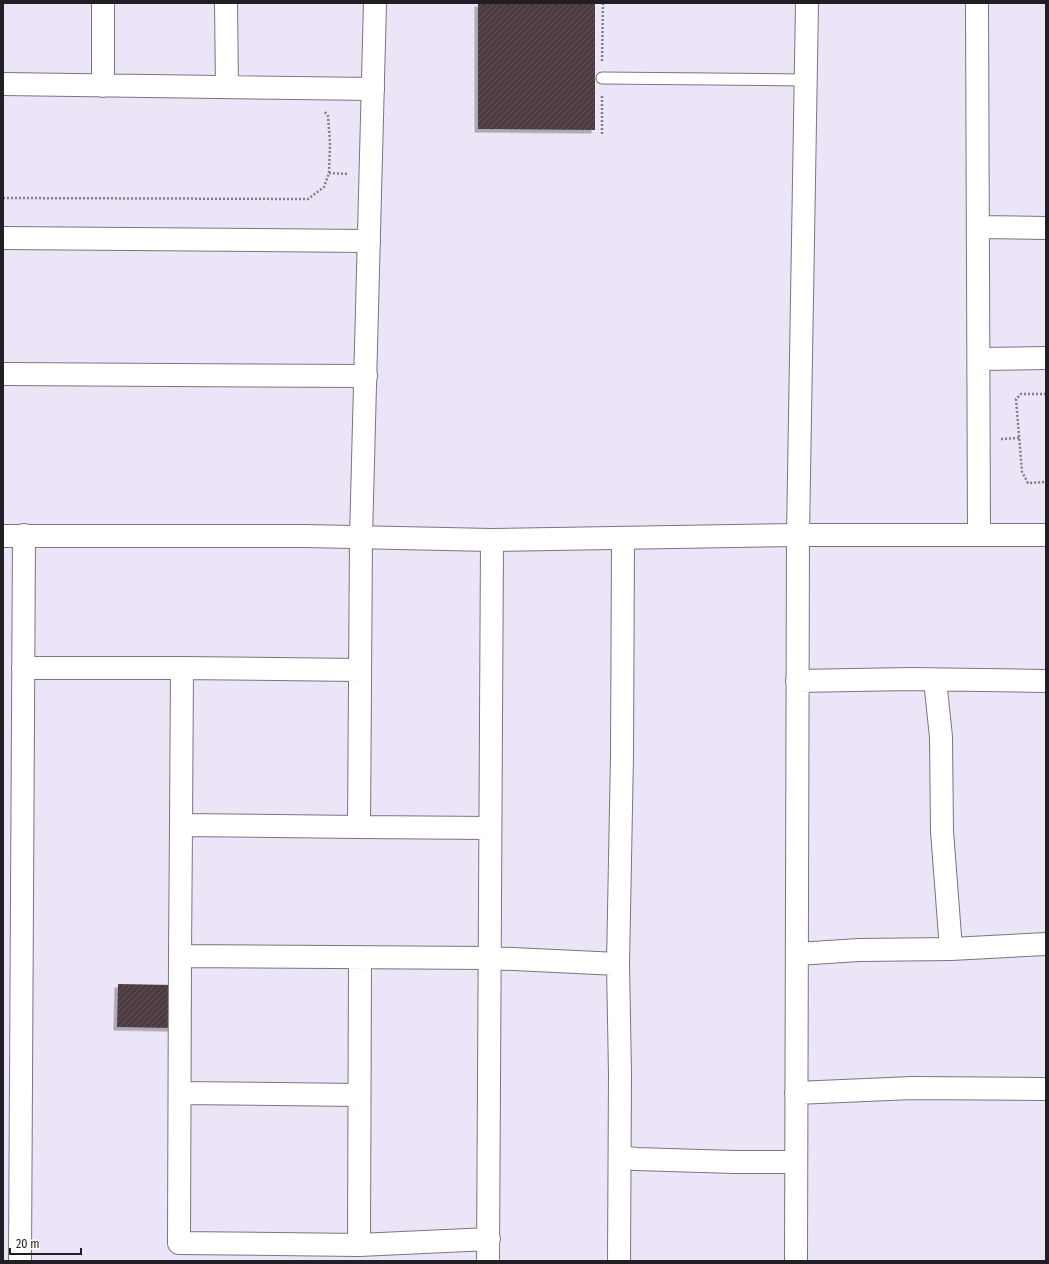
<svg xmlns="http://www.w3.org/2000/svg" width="1049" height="1264" font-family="'Fira Sans Condensed',sans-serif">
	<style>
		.building { fill: url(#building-hatch); filter: url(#shadow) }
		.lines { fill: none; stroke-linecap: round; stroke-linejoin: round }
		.service-casing { stroke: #7a7484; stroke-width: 13 }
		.minor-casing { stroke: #7a7484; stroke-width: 24 }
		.tertiary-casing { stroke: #7a7484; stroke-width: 24 }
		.path { stroke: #817d89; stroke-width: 2.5; stroke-dasharray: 2 2; stroke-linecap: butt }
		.service { stroke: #fff; stroke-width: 11 }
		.minor { stroke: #fff; stroke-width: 22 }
		.tertiary { stroke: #fff; stroke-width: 22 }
	</style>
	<defs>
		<pattern id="building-hatch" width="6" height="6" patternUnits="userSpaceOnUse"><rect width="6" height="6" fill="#4c3b40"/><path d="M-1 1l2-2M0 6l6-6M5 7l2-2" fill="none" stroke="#625559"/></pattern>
		<filter id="shadow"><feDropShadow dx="-3.5" dy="3.5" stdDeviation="0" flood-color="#0004"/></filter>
	</defs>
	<rect width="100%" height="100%" fill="#ebe5f7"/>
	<path class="building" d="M 478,3 L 595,3 L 595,130 L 478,129 Z
		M 118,984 L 173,985 L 172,1028 L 117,1027 Z"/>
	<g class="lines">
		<defs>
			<path id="service" d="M 602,78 L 805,80"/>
			<path id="minor" d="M 226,3 L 227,87
				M 977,3 L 979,534
				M 3,84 L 373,89
				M 103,86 L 103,3
				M 978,227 L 1046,228
				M 3,238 L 369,241
				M 979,359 L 1046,358
				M 3,374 L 366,376
				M 361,538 L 359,827 L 490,828
				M 23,668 L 182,668
				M 935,680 L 941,737 L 942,831 L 951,949 L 1046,944
				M 797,681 L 911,679 L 1046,681
				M 181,825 L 180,956 L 490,958 L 618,964
				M 359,827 L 181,825 L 182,668 L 360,670
				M 797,954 L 859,950 L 951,949
				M 180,956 L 179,1243 L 359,1245 L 360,957
				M 180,1093 L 359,1095
				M 796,1093 L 912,1088 L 1046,1089
				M 620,1157 L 636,1159 L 735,1162 L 796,1162
				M 359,1245 L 489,1239
				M 20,1261 L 24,535
				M 488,1261 L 492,540
				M 619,1261 L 620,1074 L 618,964 L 622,756 L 623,538
				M 796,1261 L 798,535 L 807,3"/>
			<path id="tertiary" d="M 3,536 L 305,536 L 492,540 L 798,535 L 1046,535
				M 361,538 L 375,3"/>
		</defs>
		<use href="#service" class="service-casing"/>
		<use href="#minor" class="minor-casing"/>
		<use href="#tertiary" class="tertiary-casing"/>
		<path class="path" d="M 602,61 L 603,3
			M 602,134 L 602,94
			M 329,173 L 348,174
			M 3,198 L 308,199 L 324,187 L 329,173 L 330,142 L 328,116 L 324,111
			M 1046,394 L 1021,394 L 1016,399 L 1022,472 L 1028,483 L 1046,482
			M 1001,439 L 1019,438"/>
		<use href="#service" class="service"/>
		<use href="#minor" class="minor"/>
		<use href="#tertiary" class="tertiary"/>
	</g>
	<rect width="1049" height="1264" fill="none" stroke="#211e25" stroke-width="8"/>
	<path d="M10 1248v6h71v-6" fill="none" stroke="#211e25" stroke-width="2"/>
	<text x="16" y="1248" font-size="12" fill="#211e25" stroke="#ffffff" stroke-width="3" paint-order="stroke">20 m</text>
</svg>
